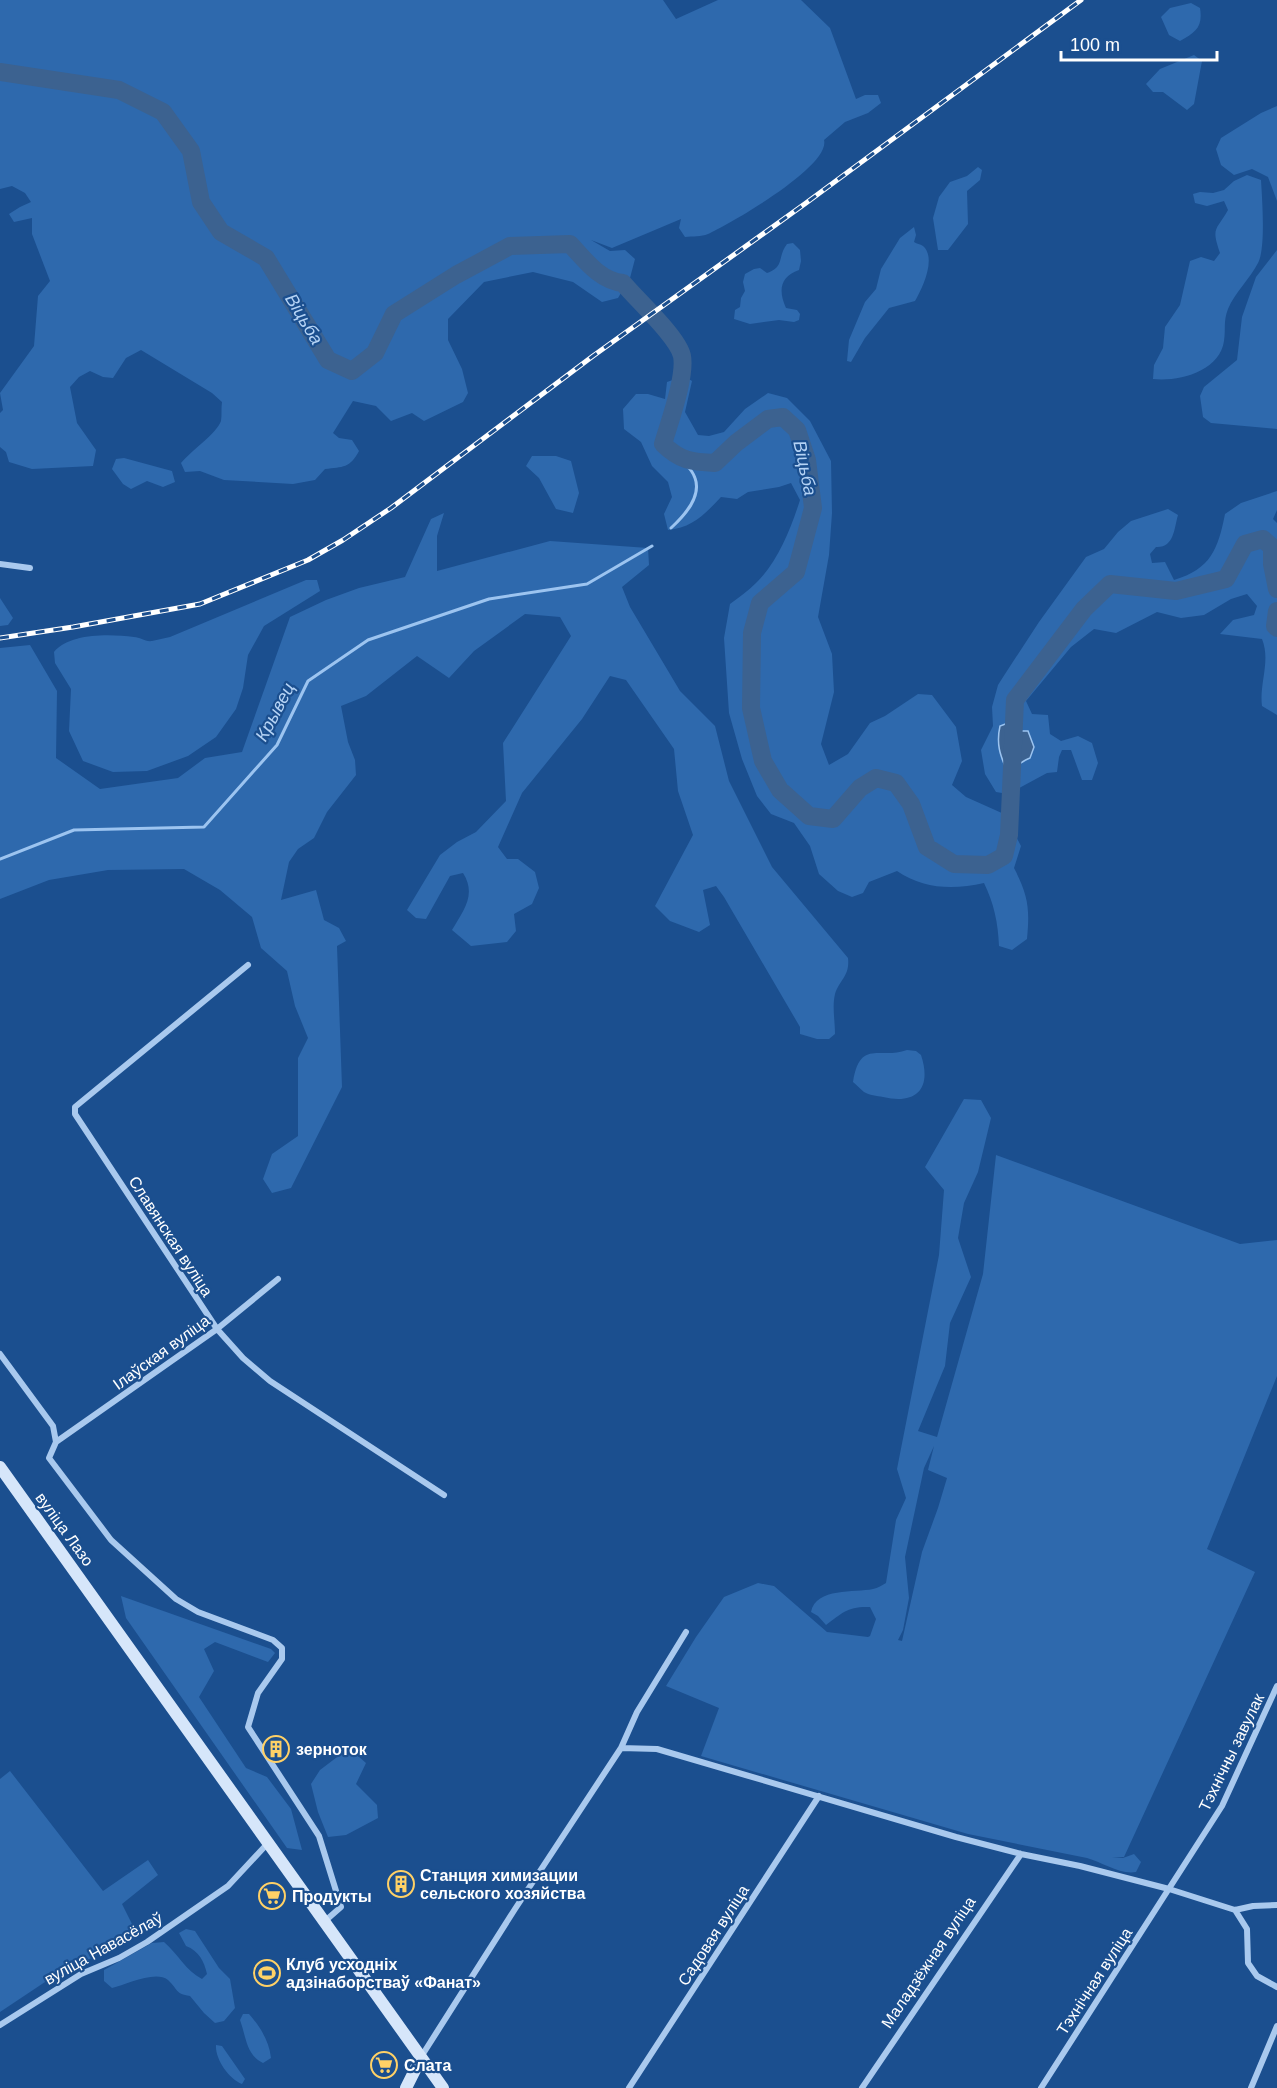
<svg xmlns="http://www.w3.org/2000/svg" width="1277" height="2088" font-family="Helvetica,sans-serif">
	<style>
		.green { fill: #2e69ad; fill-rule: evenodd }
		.water { fill: #3c6290; stroke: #9cc4f0; stroke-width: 1.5 }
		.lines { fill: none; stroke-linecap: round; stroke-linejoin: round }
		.stream { stroke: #9cc4f0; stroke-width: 3 }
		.river { stroke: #3c6290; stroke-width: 18 }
		.street { stroke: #a9c9ee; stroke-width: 6 }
		.secondary { stroke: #d6e6fa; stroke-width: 12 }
		.rail-casing { stroke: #fff; stroke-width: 5 }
		.rail { stroke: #1b4f8f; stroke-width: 3; stroke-dasharray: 9; stroke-linecap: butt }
		.labels { text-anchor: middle; stroke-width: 4.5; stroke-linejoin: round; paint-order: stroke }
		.street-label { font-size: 16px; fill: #fff; stroke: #1b4f8f }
		.poi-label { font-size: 16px; font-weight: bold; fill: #fff; stroke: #1b4f8f; text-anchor: start }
		.water-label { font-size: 18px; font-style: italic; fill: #b5d3f5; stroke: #1b4f8f }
	</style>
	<rect width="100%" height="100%" fill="#1b4f8f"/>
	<path class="green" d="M 0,0 L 663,0 L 676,19 L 718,0 L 801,0 L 830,28 L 856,99 L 865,95 L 878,95 L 881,103 L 868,113 L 845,122 L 824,140 C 831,166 730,224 708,234 C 701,237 693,236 685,237 L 679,228 L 681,219 L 612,248 L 591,240 L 610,251 L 625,250 L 635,259 L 630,278 L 618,298 L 602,302 L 573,282 L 533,272 L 484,282 L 448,319 L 448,340 L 462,369 L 468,393 L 463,402 L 424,421 L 412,413 L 391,421 L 376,406 L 353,401 L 333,433 L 339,438 L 352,440 L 359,451 C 350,468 343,467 325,469 L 315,480 L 293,484 L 224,480 L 200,471 L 185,472 L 181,463 C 191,451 217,433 221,421 C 222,415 221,408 222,402 L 212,393 L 141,350 L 126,358 L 113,378 L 103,377 L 90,371 L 79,377 L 70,387 L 77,423 L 96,450 L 93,466 L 32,469 L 9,462 L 6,452 L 0,447 L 0,413 L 3,410 L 0,393 L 34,346 L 38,296 L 50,281 L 32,234 L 32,218 L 14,222 L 9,214 L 20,207 L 31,202 L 25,193 L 12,186 L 0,189 Z
		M 1191,3 L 1200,8 C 1203,27 1196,32 1180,41 L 1169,35 L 1161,17 L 1170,8 Z
		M 1194,55 L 1202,61 L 1194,104 L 1187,110 L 1163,92 L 1153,92 L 1146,84 L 1160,69 Z
		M 1277,106 L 1277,201 L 1268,177 L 1252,169 L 1234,175 L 1221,165 L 1216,149 L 1221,138 L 1261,113 Z
		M 978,167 L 982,170 L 980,180 L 967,191 L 968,224 L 948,250 L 938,250 L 933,218 L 939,197 L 950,182 L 967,176 Z
		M 1247,175 L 1261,180 C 1262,197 1266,248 1258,263 C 1250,279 1235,292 1228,309 C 1223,322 1226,328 1224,341 C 1220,371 1179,382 1153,379 L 1154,365 L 1163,348 L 1165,327 L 1180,305 L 1190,261 L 1201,257 L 1214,261 L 1220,253 C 1211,227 1216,231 1228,210 L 1224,201 L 1207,206 L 1195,203 L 1193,194 L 1200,192 L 1213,193 L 1224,190 L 1234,181 Z
		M 914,227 L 916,235 L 914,242 C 917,244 920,244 923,246 C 937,258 922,289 915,301 L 889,308 L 865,338 L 851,362 L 847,361 L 849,340 L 865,302 L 876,289 L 881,269 L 900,238 Z
		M 793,243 L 800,250 L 801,261 L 799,270 C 780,277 778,290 786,308 L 797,310 L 800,314 L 799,320 L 794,322 L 779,320 L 750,324 L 734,319 L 735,310 L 740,307 L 741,298 L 745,291 L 743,282 L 745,274 L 754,269 L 760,268 L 767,273 C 785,267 777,257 787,244 Z
		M 1277,250 L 1277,429 L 1211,423 L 1203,417 L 1200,396 L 1204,387 L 1237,360 L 1242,317 L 1256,277 Z
		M 684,376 L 692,381 L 685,412 L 698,435 L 709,436 L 724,432 L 745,409 L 768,393 L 787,398 L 810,421 L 831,461 L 832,513 L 829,555 L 818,617 L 832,654 L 834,692 L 821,744 L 829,765 L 848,754 L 870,723 L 885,716 L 918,694 L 932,695 L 956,727 L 962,761 L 952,785 L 966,797 L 1004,814 L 1021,846 L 1014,868 C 1028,895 1030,908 1027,939 L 1012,950 L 999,946 C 998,922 994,904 984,883 C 953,890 923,889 897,871 L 869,882 L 863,893 L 852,897 L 838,891 L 819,874 L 810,846 L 794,823 L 771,814 L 757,796 L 742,759 L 729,713 L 724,638 L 730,604 C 739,597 748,591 756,583 C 778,562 791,528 800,500 L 791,483 L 779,487 L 748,492 L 737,499 L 721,497 C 705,514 692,528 668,530 L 664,514 L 672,497 L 668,482 L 652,466 L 641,442 L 624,429 L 623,409 L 636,394 L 648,394 L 665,399 L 667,382 Z
		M 532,456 L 556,456 L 571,461 L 579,493 L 573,513 L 556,509 L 539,478 L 526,466 Z
		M 124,458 L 172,471 L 175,482 L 163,487 L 147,481 L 131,489 L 123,484 L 112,469 L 116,459 Z
		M 1277,491 L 1277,510 L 1273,519 L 1277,523 L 1277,715 L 1262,706 C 1259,684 1271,661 1262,639 L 1220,634 L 1233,620 L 1254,615 L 1257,606 L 1247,594 L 1231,599 L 1204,615 L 1181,618 L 1157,612 L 1116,633 L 1094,629 L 1071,647 L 1026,701 L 1032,714 L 1048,715 L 1050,734 L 1061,741 L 1078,736 L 1092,743 L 1098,763 L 1092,780 L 1082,780 L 1071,750 L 1062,750 L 1059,757 L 1057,772 L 1047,773 L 1008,794 L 996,792 L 985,774 L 981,750 L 993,726 L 992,707 L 998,685 L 1005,674 L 1039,622 L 1086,557 L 1104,549 L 1118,532 L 1131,521 L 1168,509 L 1178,515 C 1174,529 1174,548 1156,547 L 1150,554 L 1152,563 L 1165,562 L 1174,580 C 1211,569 1218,549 1225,514 L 1241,503 Z
		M 444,513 L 437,536 L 437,571 L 550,541 L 648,548 L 649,565 L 622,587 L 630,607 L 680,691 L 715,726 L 729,781 L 772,867 L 848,958 C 850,976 840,979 835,994 C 832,1007 835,1020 835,1034 L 829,1039 L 817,1039 L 800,1034 L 800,1027 L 724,897 L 716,886 L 703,890 L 710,925 L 699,932 L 670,921 L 655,906 L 693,835 L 678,791 L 674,749 L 626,680 L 610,676 L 582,719 L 522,793 L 498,847 L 507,859 L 518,859 L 535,872 L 539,888 L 532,904 L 514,914 L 516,931 L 507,942 L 471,946 L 452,930 C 463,911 477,895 463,873 L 450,876 L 426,919 L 416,918 L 407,910 L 440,855 L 457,842 L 476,832 L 506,801 L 503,743 L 571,636 L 560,617 L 525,614 L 474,651 L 449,678 L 417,656 L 366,696 L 341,706 L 348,742 L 355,760 L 356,775 L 327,812 L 314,838 L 298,849 L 289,862 L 281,900 L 316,890 L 324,920 L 339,928 L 346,941 L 337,946 L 342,1087 L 291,1188 L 272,1193 L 263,1179 L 272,1154 L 298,1136 L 298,1058 L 308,1038 L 295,1006 L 287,971 L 261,948 L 252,917 L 220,890 L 184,869 L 108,870 L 49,880 L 0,899 L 0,648 L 30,645 L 57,691 L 56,758 L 100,789 L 178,778 L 205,758 L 242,752 L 290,617 L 326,600 L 359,588 L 405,577 L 431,519 Z
		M 306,580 L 317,580 L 320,591 L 264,626 L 248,655 L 243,688 L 236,709 L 216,737 L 188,756 L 147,771 L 113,772 L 83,761 L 69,731 L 71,689 L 55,663 L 54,652 C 70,633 109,634 134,637 C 140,637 145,642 152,641 C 158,640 164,638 170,637 Z
		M 0,598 L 13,618 L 8,625 L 0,626 Z
		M 907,1050 L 916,1051 L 921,1055 C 932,1088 917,1105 883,1097 C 877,1096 869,1095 864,1092 C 860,1089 857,1085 853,1082 C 860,1038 880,1060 907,1050 Z
		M 964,1099 L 981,1100 L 991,1118 L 978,1172 L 964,1203 L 958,1238 L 971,1277 L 950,1323 L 945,1366 L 918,1431 L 937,1437 L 983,1274 L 996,1155 L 1240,1244 L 1277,1240 L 1277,1376 L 1207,1549 L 1255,1572 L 1124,1857 L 1112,1857 L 1123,1858 L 1134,1854 L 1141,1862 L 1136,1872 C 1120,1875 1102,1862 1087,1858 L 968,1834 L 701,1756 L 719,1708 L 666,1686 L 696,1637 L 724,1597 L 758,1583 L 774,1586 L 827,1632 L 868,1637 L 870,1636 L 876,1619 L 870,1607 C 848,1606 842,1613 826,1625 L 818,1616 L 811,1612 C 816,1587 855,1593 873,1589 C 878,1588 882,1585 886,1583 L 896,1520 L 906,1498 L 897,1469 L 939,1255 L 944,1190 L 925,1167 ZM 934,1446 L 928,1470 L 947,1478 L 938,1508 L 922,1552 L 902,1641 L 898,1640 L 903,1630 L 909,1598 L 905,1557 L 924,1468 Z
		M 121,1596 L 271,1649 L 275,1653 L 268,1662 L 215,1642 L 204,1649 L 214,1671 L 199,1697 L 246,1768 L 267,1777 L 291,1809 L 302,1850 L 287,1848 L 126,1618 Z
		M 349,1748 L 366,1763 L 356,1784 L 377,1805 L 378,1818 L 346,1835 L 328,1837 L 318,1812 L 311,1784 L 320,1770 Z
		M 10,1771 L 103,1891 L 148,1860 L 158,1875 L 122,1904 L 137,1934 L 106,1951 L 54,1976 L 0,2012 L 0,1779 Z
		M 186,1929 L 195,1931 L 219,1968 L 230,1979 L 235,2008 L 224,2021 L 215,2023 L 204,2013 L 190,1996 C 175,1994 178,1989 168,1980 C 155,1970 126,1985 112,1988 L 104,1981 L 104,1970 L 152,1943 L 164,1942 C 178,1954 186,1971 202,1979 L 207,1974 C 204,1961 199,1951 186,1946 L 179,1933 Z
		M 243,2014 L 249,2014 C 260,2027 269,2040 271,2058 L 263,2063 C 246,2055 246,2036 240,2020 Z
		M 216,2045 L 222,2046 L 245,2079 L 242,2084 C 229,2079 215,2059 216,2045 Z"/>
	<path class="water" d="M 1008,723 L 1013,731 L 1028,731 L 1034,747 L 1030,758 C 1021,761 1017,768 1007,771 C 1000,755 996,744 1000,726 Z"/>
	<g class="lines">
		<path class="stream" d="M 671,528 C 684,516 702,497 695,478 C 693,471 685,463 681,458
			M 1272,564 L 1277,565
			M 0,859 L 74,830 L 204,827 L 277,745 L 308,681 L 368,640 L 489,599 L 587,584 L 652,546"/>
		<path class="river" d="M 0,72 L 119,90 L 163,112 L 191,151 L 201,202 L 221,232 L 266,258 L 328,360 L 352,371 L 375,353 L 394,314 L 456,275 L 510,246 L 570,244 C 585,260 600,281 623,283 C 637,300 678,337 682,356 C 686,377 669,423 663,444 C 680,461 692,462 715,463 L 736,443 L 768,419 L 783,417 L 797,430 L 807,460 L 813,508 L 796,572 L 760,603 L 752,633 L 751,708 L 763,761 L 780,790 L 809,816 L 833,819 L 860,788 L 876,778 L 896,783 L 911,804 L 927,847 L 954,864 L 988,865 L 1004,856 L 1009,835 L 1015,700 L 1084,609 L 1110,584 L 1176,591 L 1226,579 L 1245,544 L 1263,539 L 1272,547 L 1272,564 L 1277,589
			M 1277,611 L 1275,626 L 1277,628"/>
		<path class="street" d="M 0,564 L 30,568
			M 248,965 L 75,1107 L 75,1114 L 217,1329 L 243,1358 L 270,1381 L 444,1495
			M 0,1354 L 53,1426 L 56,1442 L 49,1458 L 111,1540 L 176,1599 L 198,1612 L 273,1640 L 282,1648 L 282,1659 L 258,1693 L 248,1727 L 319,1836 L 341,1907 L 325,1921
			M 56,1442 L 217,1329 L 278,1279
			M 621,1748 L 657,1749 L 956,1837 L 1021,1854 L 1080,1866 L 1169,1889 L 1235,1910 L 1253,1906 L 1277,1905
			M 1235,1910 L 1247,1929 L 1248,1963 L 1257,1976 L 1277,1987
			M 0,2025 L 81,1974 L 119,1958 L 147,1942 L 228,1886 L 268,1843
			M 421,2057 L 515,1909 L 621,1748 L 637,1712 L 686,1632
			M 629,2088 L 819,1796
			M 862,2088 L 1021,1854
			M 1041,2088 L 1222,1806 L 1277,1686
			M 1251,2088 L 1277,2026"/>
		<path class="secondary" d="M 0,1467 L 443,2088
			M 406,2088 L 421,2058"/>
		<defs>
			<path id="rail" d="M 0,638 L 73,627 L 200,604 L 308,560 L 343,540 L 391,508 L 593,356 L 806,203 L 1081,0"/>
		</defs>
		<use href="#rail" class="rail-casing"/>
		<use href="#rail" class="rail"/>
	</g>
	<defs>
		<symbol id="building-ring" viewBox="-11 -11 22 22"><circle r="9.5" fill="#1b4f8f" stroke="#ffd166" stroke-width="1.5"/><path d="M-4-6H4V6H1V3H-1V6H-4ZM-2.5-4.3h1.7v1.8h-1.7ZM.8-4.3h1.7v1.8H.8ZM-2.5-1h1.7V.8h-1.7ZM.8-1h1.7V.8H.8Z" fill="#ffd166"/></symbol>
		<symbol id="supermarket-ring" viewBox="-11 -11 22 22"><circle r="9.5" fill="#1b4f8f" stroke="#ffd166" stroke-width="1.5"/><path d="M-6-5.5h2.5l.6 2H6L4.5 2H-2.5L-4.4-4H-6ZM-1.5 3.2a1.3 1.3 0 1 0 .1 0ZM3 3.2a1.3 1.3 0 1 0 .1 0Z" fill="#ffd166"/></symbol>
		<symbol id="stadium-ring" viewBox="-11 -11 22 22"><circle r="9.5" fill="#1b4f8f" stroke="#ffd166" stroke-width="1.5"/><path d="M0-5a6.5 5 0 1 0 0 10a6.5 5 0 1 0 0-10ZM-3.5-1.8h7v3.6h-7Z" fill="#ffd166"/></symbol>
	</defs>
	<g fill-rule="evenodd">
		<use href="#building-ring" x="261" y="1734" width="30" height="30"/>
		<use href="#building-ring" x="386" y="1869" width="30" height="30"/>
		<use href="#supermarket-ring" x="257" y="1881" width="30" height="30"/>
		<use href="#stadium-ring" x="252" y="1958" width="30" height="30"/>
		<use href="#supermarket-ring" x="369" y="2050" width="30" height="30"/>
	</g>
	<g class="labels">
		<g class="street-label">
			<text transform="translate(171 1236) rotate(57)" y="6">Славянская вуліца</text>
			<text transform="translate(161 1352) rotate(-36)" y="6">Ілаўская вуліца</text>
			<text transform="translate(65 1529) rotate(54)" y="6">вуліца Лазо</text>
			<text transform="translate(1231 1752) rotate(-64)" y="6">Тэхнічны завулак</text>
			<text transform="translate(713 1935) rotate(-57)" y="6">Садовая вуліца</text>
			<text transform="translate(103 1948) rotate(-29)" y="6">вуліца Навасёлаў</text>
			<text transform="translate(928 1962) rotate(-56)" y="6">Маладзёжная вуліца</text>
			<text transform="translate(1094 1981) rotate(-57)" y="6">Тэхнічная вуліца</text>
		</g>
		<g class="poi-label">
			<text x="296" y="1755">зерноток</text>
			<text x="420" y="1881">Станция химизации<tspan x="420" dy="18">сельского хозяйства</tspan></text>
			<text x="292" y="1902">Продукты</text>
			<text x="286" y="1970">Клуб усходніх<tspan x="286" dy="18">адзінаборстваў «Фанат»</tspan></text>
			<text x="404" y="2071">Слата</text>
		</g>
		<g class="water-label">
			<text transform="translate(304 319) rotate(59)" y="6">Віцьба</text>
			<text transform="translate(805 468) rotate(78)" y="6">Віцьба</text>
			<text transform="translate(275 712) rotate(-62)" y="6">Крывец</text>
		</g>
	</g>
	<path d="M1061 51v9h156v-9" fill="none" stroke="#ffffff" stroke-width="3"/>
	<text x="1070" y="51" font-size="18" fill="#ffffff" stroke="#1b4f8f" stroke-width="4.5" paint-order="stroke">100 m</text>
</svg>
